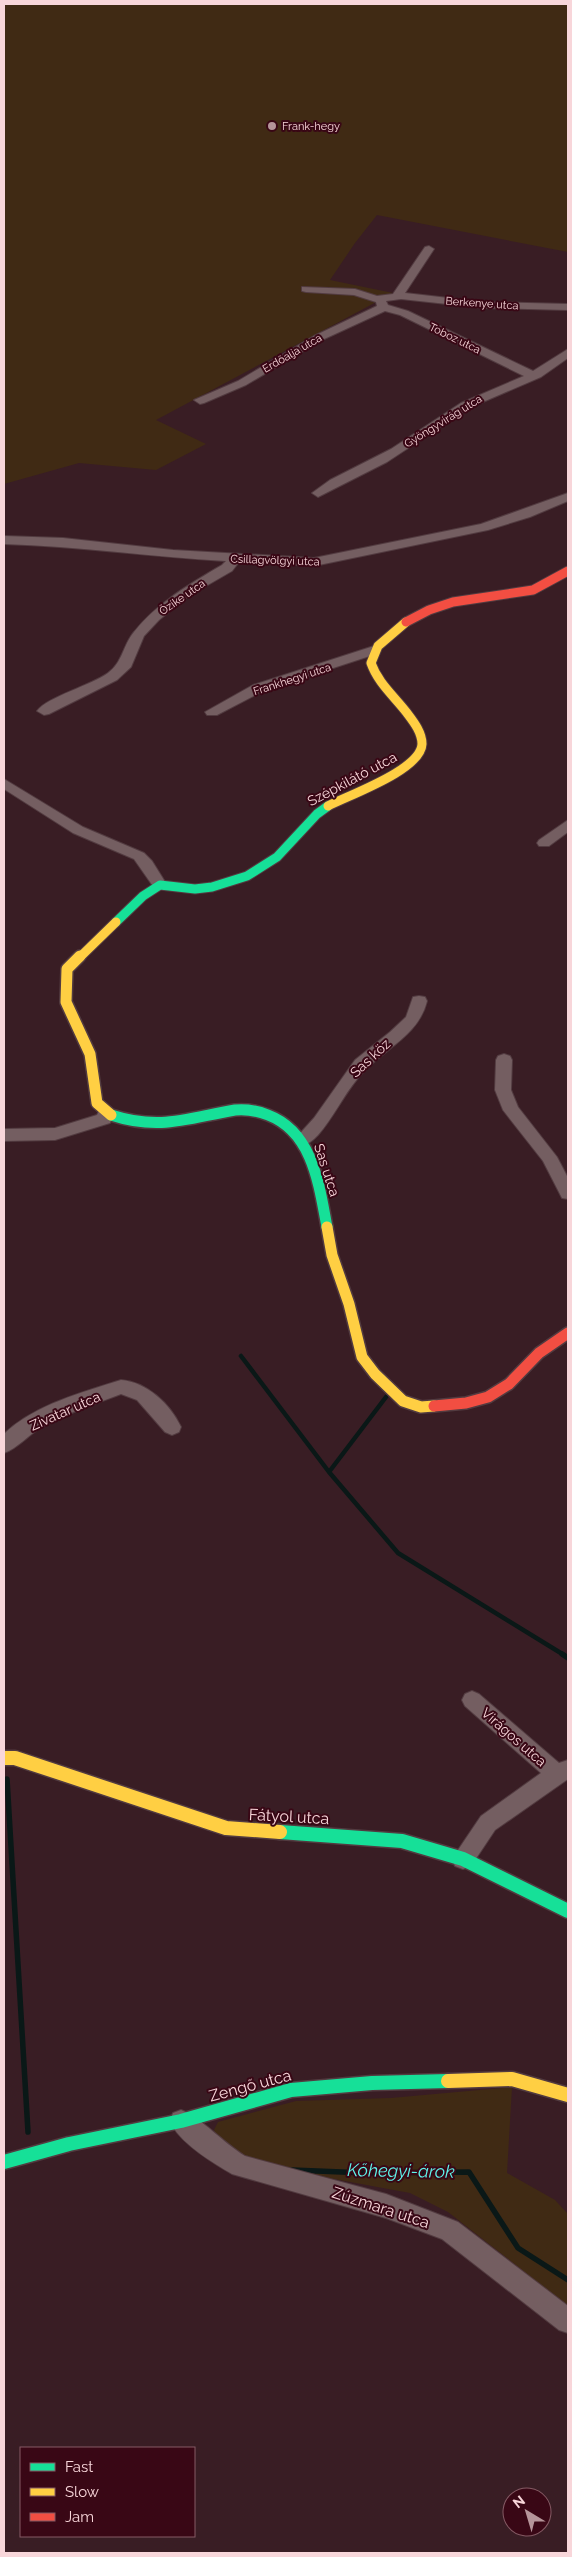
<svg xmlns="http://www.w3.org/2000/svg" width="572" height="2557" font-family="Raleway,sans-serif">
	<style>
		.green { fill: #402a14 }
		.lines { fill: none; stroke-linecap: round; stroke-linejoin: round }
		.stream-far1 { stroke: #0a1817; stroke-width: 4.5 }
		.stream { stroke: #0a1817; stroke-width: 5.5 }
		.street-casing { stroke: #523b40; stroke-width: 2 }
		.fast-far2-casing { stroke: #523b40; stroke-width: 11 }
		.fast-far1-casing { stroke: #523b40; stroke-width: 14 }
		.fast-casing { stroke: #523b40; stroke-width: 17 }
		.slow-far2-casing { stroke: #523b40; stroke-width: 11 }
		.slow-far1-casing { stroke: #523b40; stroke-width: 14 }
		.slow-casing { stroke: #523b40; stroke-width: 17 }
		.jam-far1-casing { stroke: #523b40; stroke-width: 11 }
		.jam-casing { stroke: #523b40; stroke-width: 14 }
		.street { fill: #745e61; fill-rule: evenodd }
		.fast-far2 { stroke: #16e098; stroke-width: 9 }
		.fast-far1 { stroke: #16e098; stroke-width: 11 }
		.fast { stroke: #16e098; stroke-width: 14 }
		.slow-far2 { stroke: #ffcf43; stroke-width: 9 }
		.slow-far1 { stroke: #ffcf43; stroke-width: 11 }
		.slow { stroke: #ffcf43; stroke-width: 14 }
		.jam-far1 { stroke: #f24e42; stroke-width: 9 }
		.jam { stroke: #f24e42; stroke-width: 11 }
		.poi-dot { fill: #b5959a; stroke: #390715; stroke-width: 2 }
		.labels { text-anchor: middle; stroke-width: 4; stroke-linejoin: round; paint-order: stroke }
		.far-poi-label { font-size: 11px; fill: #f8d6da; stroke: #390715; text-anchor: start }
		.far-street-label { font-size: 11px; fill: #f8d6da; stroke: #390715 }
		.street-label { font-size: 14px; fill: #f8d6da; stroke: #390715 }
		.near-street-label { font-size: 16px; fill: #f8d6da; stroke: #390715 }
		.near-water-label { font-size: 18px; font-style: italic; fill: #5ff5ec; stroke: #390715 }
	</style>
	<rect width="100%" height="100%" fill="#391d24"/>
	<path class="green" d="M 4,4 L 568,4 L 568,252 L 377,215 L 355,243 L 330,280 L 393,293 L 156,420 L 206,444 L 156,470 L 79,463 L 4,484 Z
		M 512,2087 L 507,2173 L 555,2200 L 568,2214 L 568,2306 L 448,2212 L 410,2193 L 242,2162 L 220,2144 L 214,2130 L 218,2122 L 296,2101 L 391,2098 Z"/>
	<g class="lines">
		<path class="stream-far1" d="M 241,1356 L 329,1472 L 398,1553 L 564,1655
			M 329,1472 L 386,1397"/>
		<path class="stream" d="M 562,1654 L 568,1658
			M 7,1779 L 28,2132
			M 292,2170 L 367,2173 L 469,2172 L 518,2248 L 568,2280"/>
		<defs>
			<path id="street" d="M 429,246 L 434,249 L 405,293 L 484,302 L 568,304 L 568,310 L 484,308 L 401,299 L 386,301 L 388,305 L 408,311 L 533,371 L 568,349 L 568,358 L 541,377 L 469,408 L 387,462 L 318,497 L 312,493 L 330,480 L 391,449 L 461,403 L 524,376 L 400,315 L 385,311 L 322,340 L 246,385 L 204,403 L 200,404 L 194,400 L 238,381 L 314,336 L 377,306 L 376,302 L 354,295 L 306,292 L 302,291 L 302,287 L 355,289 L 377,296 L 393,294 L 425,247 Z
				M 568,493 L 568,501 L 530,517 L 488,530 L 314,566 L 239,562 L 232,571 L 187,597 L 159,620 L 144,636 L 131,667 L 117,680 L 49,714 L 44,715 L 37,711 C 47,697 92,685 108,673 C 123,662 123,645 134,632 C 158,602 190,584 222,565 L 226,561 C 152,557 78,546 4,544 L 4,536 L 63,538 L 173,550 L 314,558 L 481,524 Z
				M 374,646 L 379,647 L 381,650 L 379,653 L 263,691 L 217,715 L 207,715 L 205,712 L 253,685 Z
				M 4,779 L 83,827 L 144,853 L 152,861 L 167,885 L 165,889 L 155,889 L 134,859 L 73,833 L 4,789 Z
				M 568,820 L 568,832 L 549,846 L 539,846 L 537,843 L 539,840 Z
				M 419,996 L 425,997 L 427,1001 C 418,1038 380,1050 358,1078 C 343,1096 333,1118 318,1135 C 311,1142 306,1147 296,1144 L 294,1140 L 314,1118 L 355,1060 L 390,1032 L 406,1017 L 413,997 Z
				M 504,1054 L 510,1056 L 512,1060 L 511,1090 L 518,1107 L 557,1157 L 568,1178 L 568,1199 L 562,1198 L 543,1161 L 503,1110 L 495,1090 L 496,1060 L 498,1056 Z
				M 106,1107 L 112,1109 L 114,1113 L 110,1123 L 55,1140 L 4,1141 L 4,1129 L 55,1128 L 97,1115 L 100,1109 Z
				M 121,1380 C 147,1382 170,1404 181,1427 L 179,1432 L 172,1435 L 165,1432 L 137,1400 L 121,1394 C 95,1404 67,1413 42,1427 C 29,1434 17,1449 4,1453 L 4,1434 C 34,1405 83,1392 121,1380 Z
				M 472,1691 L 479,1694 L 559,1763 L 568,1760 L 568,1779 L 495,1830 L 471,1866 L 463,1869 L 455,1866 L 452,1859 L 481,1816 L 541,1773 L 465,1706 L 462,1700 L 465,1694 Z
				M 181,2110 C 202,2118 223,2143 245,2156 L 386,2194 L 458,2222 L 568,2306 L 568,2333 L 559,2330 L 442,2239 L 386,2218 L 232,2174 C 213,2163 178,2142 170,2121 L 173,2113 Z"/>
			<path id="fast-far2" d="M 116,922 L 143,896 L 160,885 L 195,889 L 212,887 L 247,876 L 277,857 L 317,814 L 328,806"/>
			<path id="fast-far1" d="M 111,1115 C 160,1131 188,1118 235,1110 C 246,1109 258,1111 268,1115 C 313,1132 319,1185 327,1227"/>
			<path id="fast" d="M 280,1832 L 402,1841 L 463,1859 L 568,1911
				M 4,2162 L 69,2144 L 181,2121 L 291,2090 L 372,2083 L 448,2081"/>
			<path id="slow-far2" d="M 328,806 C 349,795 421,770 422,744 C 422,732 413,721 407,713 C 394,696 378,683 371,663 L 378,646 L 406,622
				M 79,958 L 116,922"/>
			<path id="slow-far1" d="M 80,956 L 67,969 L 66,1002 L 90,1054 L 97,1103 L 111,1115
				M 327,1227 L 332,1255 L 349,1304 L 362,1357 L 375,1374 L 403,1401 L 421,1407 L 434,1406"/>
			<path id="slow" d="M 4,1758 L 15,1758 L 226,1828 L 280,1832
				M 448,2081 L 512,2079 L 568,2095"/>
			<path id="jam-far1" d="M 406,622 L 429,610 L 453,602 L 533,590 L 568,571"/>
			<path id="jam" d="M 434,1406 L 466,1403 L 488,1397 L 509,1384 L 539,1353 L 568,1333"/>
		</defs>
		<use href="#street" class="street-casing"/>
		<use href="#fast-far2" class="fast-far2-casing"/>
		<use href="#fast-far1" class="fast-far1-casing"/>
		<use href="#fast" class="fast-casing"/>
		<use href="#slow-far2" class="slow-far2-casing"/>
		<use href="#slow-far1" class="slow-far1-casing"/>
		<use href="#slow" class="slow-casing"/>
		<use href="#jam-far1" class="jam-far1-casing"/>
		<use href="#jam" class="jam-casing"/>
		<use href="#street" class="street"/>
		<use href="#fast-far2" class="fast-far2"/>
		<use href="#fast-far1" class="fast-far1"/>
		<use href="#fast" class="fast"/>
		<use href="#slow-far2" class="slow-far2"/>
		<use href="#slow-far1" class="slow-far1"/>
		<use href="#slow" class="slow"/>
		<use href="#jam-far1" class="jam-far1"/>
		<use href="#jam" class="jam"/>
	</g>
	<circle class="poi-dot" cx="272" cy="126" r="5"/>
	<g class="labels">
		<g class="far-poi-label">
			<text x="282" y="130">Frank-hegy</text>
		</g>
		<g class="far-street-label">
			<text transform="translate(482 303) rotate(4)" y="4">Berkenye utca</text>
			<text transform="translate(455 338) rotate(26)" y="4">Toboz utca</text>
			<text transform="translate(292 353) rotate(-30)" y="4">Erdőalja utca</text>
			<text transform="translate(443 421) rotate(-32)" y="4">Gyöngyvirág utca</text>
			<text transform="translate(275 560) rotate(2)" y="4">Csillagvölgyi utca</text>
			<text transform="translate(182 597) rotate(-35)" y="4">Őzike utca</text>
			<text transform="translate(292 679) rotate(-18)" y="4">Frankhegyi utca</text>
		</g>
		<g class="street-label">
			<text transform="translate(352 779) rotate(-28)" y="5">Szépkilátó utca</text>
			<text transform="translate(370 1058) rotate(-43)" y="5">Sas köz</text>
			<text transform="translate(327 1170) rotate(72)" y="5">Sas utca</text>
			<text transform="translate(65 1411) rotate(-24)" y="5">Zivatar utca</text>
			<text transform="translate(514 1737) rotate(41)" y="5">Virágos utca</text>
		</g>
		<g class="near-street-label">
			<text transform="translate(289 1816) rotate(3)" y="6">Fátyol utca</text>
			<text transform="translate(250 2085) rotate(-15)" y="6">Zengő utca</text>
			<text transform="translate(381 2207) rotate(18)" y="6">Zúzmara utca</text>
		</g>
		<g class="near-water-label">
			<text transform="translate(401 2171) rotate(1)" y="6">Kőhegyi-árok</text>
		</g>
	</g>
	<rect width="572" height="2557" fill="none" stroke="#f8d6da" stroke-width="10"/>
	<rect x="20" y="2447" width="175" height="90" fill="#390715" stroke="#855a64"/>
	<rect x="30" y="2463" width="25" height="8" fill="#16e098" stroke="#855a64"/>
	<text x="65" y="2472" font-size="15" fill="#f8d6da">Fast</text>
	<rect x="30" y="2488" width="25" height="8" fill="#ffcf43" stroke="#855a64"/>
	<text x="65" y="2497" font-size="15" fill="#f8d6da">Slow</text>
	<rect x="30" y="2513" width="25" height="8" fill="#f24e42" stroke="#855a64"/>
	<text x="65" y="2522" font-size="15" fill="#f8d6da">Jam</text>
	<g transform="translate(527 2512) rotate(322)"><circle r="24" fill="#390715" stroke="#855a64"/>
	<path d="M0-4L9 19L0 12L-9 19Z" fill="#b5959a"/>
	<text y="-8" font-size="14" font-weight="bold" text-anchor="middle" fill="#f8d6da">N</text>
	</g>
</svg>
